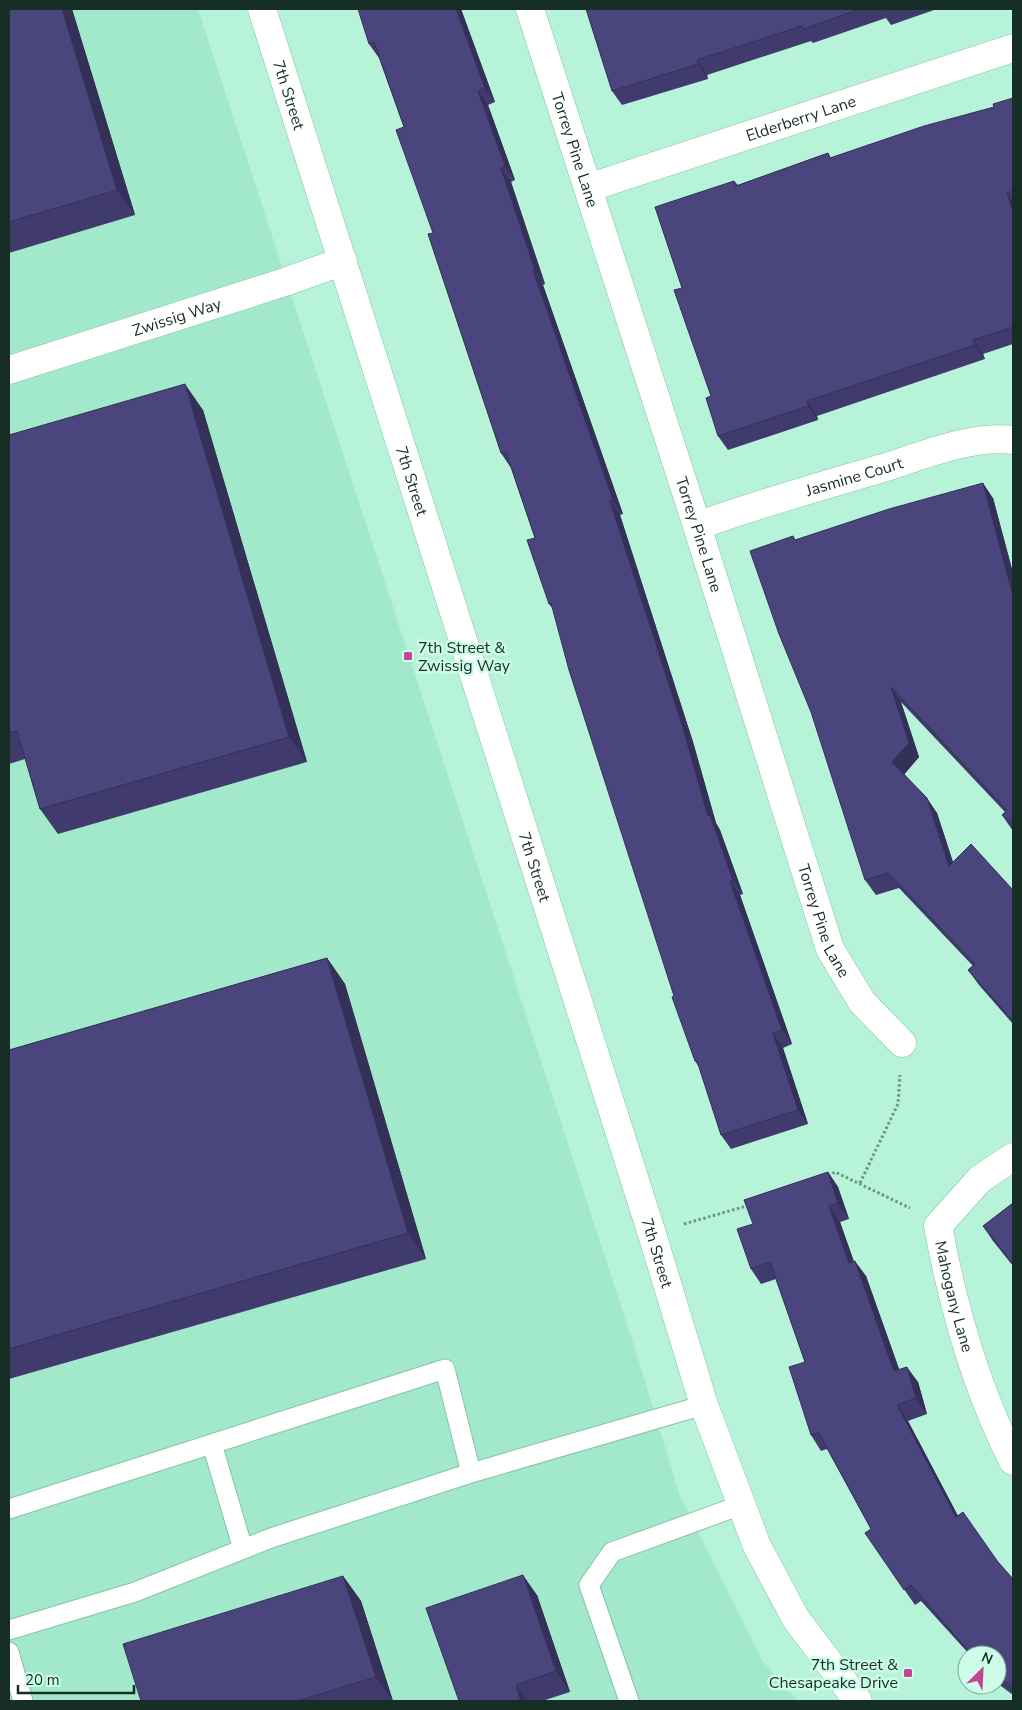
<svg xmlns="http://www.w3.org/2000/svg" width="1022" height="1710" font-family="'Nunito Sans',sans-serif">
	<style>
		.built { fill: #a2e8cb }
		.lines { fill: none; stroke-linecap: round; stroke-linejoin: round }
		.lane-casing { stroke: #87c2a9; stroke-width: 21 }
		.street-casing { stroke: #87c2a9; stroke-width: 29 }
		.secondary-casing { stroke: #87c2a9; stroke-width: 29 }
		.path { stroke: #6b9684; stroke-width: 3; stroke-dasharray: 2.5 2.5; stroke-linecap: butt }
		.lane { stroke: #fff; stroke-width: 19 }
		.street { stroke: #fff; stroke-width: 28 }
		.secondary { stroke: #fff; stroke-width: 28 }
		.wall { fill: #403b6c }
		.shaded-wall { fill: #343058 }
		.building { fill: #4b457e; stroke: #343058 }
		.poi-dot { fill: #c44592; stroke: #cdfde8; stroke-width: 2 }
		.labels { text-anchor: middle; stroke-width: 5; stroke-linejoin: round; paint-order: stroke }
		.street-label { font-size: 16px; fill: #162e25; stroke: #cdfde8 }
		.poi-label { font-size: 16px; fill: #162e25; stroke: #cdfde8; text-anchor: start }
	</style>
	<rect width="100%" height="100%" fill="#b6f3d9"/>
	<path class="built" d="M 9,9 L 198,9 L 635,1349 L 680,1496 L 762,1660 L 798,1701 L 9,1701 Z"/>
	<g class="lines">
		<defs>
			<path id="lane" d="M 212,1444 L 243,1549
				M 9,1509 L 445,1369 L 471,1473
				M 9,1630 L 135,1592 L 271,1538 L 471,1473 L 704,1405
				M 9,1652 L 23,1701
				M 629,1701 L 589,1585 L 612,1552 L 741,1505"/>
			<g id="street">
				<path id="s1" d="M 530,9 L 697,526 L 830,949 L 862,1002 L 902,1043"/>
				<path id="s2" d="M 588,188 L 1013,48"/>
				<path id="s3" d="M 9,370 L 285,282 L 343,261"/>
				<path id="s4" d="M 697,526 C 758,504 821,486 883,468 C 924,455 971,435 1013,440"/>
				<path id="s5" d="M 1013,1157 L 980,1179 L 938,1226 C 953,1307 976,1388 1013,1461"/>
			</g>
			<g id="secondary">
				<path id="s6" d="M 262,9 L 652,1234 L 704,1405 L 757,1546 L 796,1619 L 858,1701"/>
			</g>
		</defs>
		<use href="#lane" class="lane-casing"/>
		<use href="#street" class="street-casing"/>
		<use href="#secondary" class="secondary-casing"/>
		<path class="path" d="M 828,1176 L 835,1172 L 910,1208
			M 860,1183 L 898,1104 L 900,1075
			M 684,1224 L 750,1205"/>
		<use href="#lane" class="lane"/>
		<use href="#street" class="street"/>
		<use href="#secondary" class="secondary"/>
	</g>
	<path class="wall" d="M 9,9 L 72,9 L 135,215 L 9,253 Z
		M 461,9 L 495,102 L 488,105 L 515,180 L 511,182 L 545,284 L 543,285 L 623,514 L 620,515 L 693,742 L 716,823 L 720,830 L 743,894 L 740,895 L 792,1044 L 783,1048 L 808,1124 L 731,1149 L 721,1135 L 699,1067 L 695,1061 L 553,609 L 549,604 L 535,538 L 511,468 L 501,453 L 433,233 L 404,127 L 379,58 L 369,44 Z
		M 586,9 L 937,9 L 891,25 L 886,18 L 813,43 L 811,41 L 707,75 L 708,79 L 622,105 L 612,91 Z
		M 1013,98 L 1013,344 L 983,354 L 985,359 L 817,416 L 818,420 L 728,450 L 718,436 L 711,396 L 682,288 L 734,181 L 738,185 L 828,153 L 831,158 L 994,107 Z
		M 203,410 L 307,762 L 58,834 L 40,809 L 25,759 L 9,764 L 9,435 Z
		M 993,498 L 1013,573 L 1013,831 L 1002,815 L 1005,812 L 901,702 L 919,757 L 904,774 L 937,813 L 953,862 L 1013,890 L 1013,1024 L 979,985 L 968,970 L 973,966 L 899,888 L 876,895 L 865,880 L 796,540 Z
		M 327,958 L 345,984 L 426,1259 L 9,1379 L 9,1050 Z
		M 828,1172 L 838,1187 L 849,1219 L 840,1222 L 854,1262 L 866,1276 L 899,1369 L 918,1382 L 927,1414 L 908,1421 L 958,1516 L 1013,1579 L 1013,1695 L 997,1683 L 997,1655 L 970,1655 L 921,1601 L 915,1605 L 865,1533 L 871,1529 L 827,1449 L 821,1451 L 811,1435 L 805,1362 L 776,1279 L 761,1284 L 751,1269 L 753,1224 Z
		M 1013,1203 L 1013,1266 L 993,1241 L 983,1226 Z
		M 343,1576 L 361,1601 L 393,1701 L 141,1701 Z
		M 537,1595 L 570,1692 L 542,1701 L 459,1701 Z"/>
	<path class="shaded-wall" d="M 62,9 L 72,9 L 135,215 L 117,190 Z
		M 456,9 L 461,9 L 495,102 L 485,88 Z
		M 697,60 L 707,75 L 708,79 L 698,64 Z
		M 478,91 L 488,105 L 515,180 L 505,166 Z
		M 501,168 L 511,182 L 545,284 L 535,270 Z
		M 1007,193 L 1013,202 L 1013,212 Z
		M 533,270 L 543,285 L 623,514 L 613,500 Z
		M 973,340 L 983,354 L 985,359 L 975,345 Z
		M 185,384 L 203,410 L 307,762 L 289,737 Z
		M 807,401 L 817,416 L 818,420 L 808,406 Z
		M 983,483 L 993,498 L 1013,573 L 1013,596 Z
		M 610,501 L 620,515 L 693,742 L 716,823 L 720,830 L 743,894 L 733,880 L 708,816 Z
		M 891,687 L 901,702 L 919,757 L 903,776 L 892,762 Z
		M 927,798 L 937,813 L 959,881 L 949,866 Z
		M 730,881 L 740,895 L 792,1044 L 782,1030 Z
		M 327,958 L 345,984 L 426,1259 L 408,1233 Z
		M 773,1033 L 783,1048 L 808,1124 L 798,1110 Z
		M 828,1172 L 838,1187 L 849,1219 L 838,1203 Z
		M 829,1206 L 840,1222 L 860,1279 L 849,1263 Z
		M 855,1261 L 866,1276 L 905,1386 L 894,1371 Z
		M 907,1367 L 918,1382 L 927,1414 L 916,1398 Z
		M 897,1405 L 908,1421 L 967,1533 L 956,1517 Z
		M 523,1575 L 537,1595 L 570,1692 L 556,1671 Z
		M 343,1576 L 361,1601 L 393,1701 L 376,1677 Z
		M 516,1685 L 527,1701 L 521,1701 Z"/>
	<path class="building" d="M 9,9 L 62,9 L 117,190 L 9,222 Z
		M 358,9 L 456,9 L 485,88 L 478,91 L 505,166 L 501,168 L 535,270 L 533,270 L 613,500 L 610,501 L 683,728 L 708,816 L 710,815 L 733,880 L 730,881 L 782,1030 L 773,1033 L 798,1110 L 721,1135 L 697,1061 L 695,1061 L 672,997 L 674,996 L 569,670 L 551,603 L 549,604 L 527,540 L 535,538 L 506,452 L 501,453 L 428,234 L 433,233 L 396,130 L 404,127 L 374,42 L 369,44 Z
		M 586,9 L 860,9 L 803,29 L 802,26 L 697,60 L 698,64 L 612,91 Z
		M 880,9 L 888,9 L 881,11 Z
		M 1013,98 L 1013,191 L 1007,193 L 1013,212 L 1013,327 L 973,340 L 975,345 L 807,401 L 808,406 L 718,436 L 706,398 L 711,396 L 674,290 L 682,288 L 655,207 L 734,181 L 736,186 L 828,153 L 830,158 L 924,126 L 994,107 L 993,104 Z
		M 185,384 L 289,737 L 40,809 L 17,731 L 9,733 L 9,435 Z
		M 983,483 L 1013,596 L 1013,823 L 1002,815 L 1007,810 L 891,687 L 909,743 L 892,762 L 927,798 L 949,866 L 971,844 L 1013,890 L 1013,1021 L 968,970 L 975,964 L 888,873 L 865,880 L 811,712 L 779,634 L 750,551 L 793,536 L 795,540 L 889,509 Z
		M 327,958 L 408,1233 L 9,1349 L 9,1050 Z
		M 828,1172 L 838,1203 L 829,1206 L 849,1263 L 855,1261 L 894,1371 L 907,1367 L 916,1398 L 897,1405 L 956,1517 L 963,1512 L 998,1562 L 1013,1579 L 1013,1687 L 997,1676 L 997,1655 L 972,1655 L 911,1585 L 904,1590 L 865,1533 L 871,1529 L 819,1433 L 811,1435 L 789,1367 L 805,1362 L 770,1262 L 751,1269 L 737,1229 L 753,1224 L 744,1200 Z
		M 1013,1203 L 1013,1264 L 983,1226 Z
		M 523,1575 L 556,1671 L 516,1685 L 521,1701 L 459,1701 L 426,1608 Z
		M 343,1576 L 376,1677 L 297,1701 L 141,1701 L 123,1644 Z"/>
	<g class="poi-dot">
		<rect x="403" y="651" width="10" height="10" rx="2.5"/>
		<rect x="903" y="1668" width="10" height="10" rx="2.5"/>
	</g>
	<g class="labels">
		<g class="street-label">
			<text dy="6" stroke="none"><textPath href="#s6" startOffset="90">7th Street</textPath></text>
			<text dy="6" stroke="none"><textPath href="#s2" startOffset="224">Elderberry Lane</textPath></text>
			<text dy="6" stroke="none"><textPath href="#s1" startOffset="148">Torrey Pine Lane</textPath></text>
			<text dy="6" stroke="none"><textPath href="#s3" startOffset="176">Zwissig Way</textPath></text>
			<text dy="6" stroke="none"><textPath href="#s4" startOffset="165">Jasmine Court</textPath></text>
			<text dy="6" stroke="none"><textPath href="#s6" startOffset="495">7th Street</textPath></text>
			<text dy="6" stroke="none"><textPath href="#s1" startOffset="552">Torrey Pine Lane</textPath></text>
			<text dy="6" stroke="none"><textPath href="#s6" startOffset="900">7th Street</textPath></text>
			<text dy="6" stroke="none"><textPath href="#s1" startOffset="958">Torrey Pine Lane</textPath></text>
			<text dy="6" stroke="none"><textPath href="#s6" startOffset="1305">7th Street</textPath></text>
			<text dy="6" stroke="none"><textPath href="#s5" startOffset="175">Mahogany Lane</textPath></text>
		</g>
		<g class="poi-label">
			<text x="418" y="653">7th Street &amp;<tspan x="418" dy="18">Zwissig Way</tspan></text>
			<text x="898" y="1670" text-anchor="end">7th Street &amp;<tspan x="898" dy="18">Chesapeake Drive</tspan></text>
		</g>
	</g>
	<rect width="1022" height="1710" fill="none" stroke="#162e25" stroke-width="20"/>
	<g transform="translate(982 1670) rotate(24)"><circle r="24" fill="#cdfde8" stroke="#84aa9a"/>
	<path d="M0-4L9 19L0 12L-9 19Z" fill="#c44592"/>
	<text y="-8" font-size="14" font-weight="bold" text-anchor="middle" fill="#162e25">N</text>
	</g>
	<path d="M18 1685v8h116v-8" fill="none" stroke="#162e25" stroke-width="2.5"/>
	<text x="25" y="1685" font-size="15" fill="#162e25" stroke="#cdfde8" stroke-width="4" paint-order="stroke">20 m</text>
</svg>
